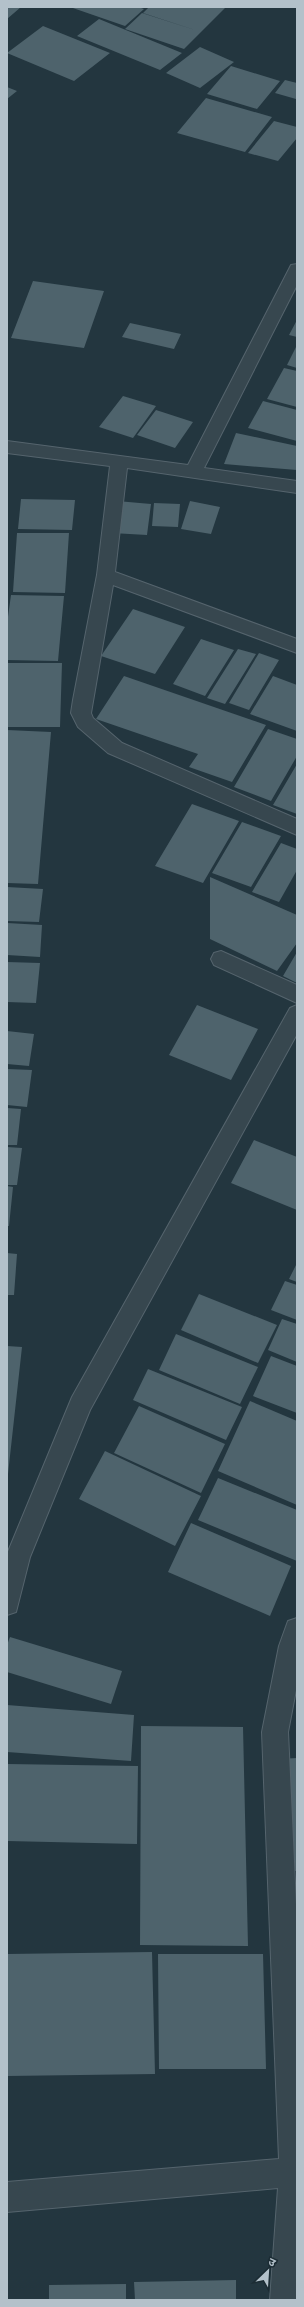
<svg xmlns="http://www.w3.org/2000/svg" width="304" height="2307" font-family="Inter,'Noto Sans Devanagari',sans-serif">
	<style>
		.building { fill: #4e636c }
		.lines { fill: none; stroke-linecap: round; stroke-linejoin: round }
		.street-casing { stroke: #55646d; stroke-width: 2 }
		.street { fill: #37474f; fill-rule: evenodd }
	</style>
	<rect width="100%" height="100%" fill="#23363f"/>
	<path class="building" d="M 7,7 L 21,7 L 7,19 Z
		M 70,7 L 138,7 L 144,9 L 125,26 Z
		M 149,7 L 226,7 L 184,49 L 125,29 L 142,13 L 198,31 L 143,13 Z
		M 99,19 L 182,53 L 160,70 L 77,36 Z
		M 43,26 L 110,53 L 74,81 L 7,53 Z
		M 200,47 L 234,62 L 200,88 L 166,73 Z
		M 231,66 L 280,81 L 257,109 L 207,94 Z
		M 285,80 L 297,83 L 296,99 L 275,93 Z
		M 7,87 L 17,91 L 7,99 Z
		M 206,98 L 272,117 L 245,152 L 177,133 Z
		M 274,121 L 297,127 L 297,138 L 278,161 L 248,153 Z
		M 33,281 L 104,291 L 84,348 L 11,338 Z
		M 297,320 L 297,337 L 289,335 Z
		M 130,323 L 181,334 L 174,349 L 122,337 Z
		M 297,345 L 297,368 L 287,365 Z
		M 284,368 L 297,371 L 297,407 L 267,399 Z
		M 123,396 L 156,406 L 133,438 L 99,427 Z
		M 263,401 L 297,410 L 297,441 L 248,428 Z
		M 156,410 L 193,422 L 175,448 L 137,435 Z
		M 236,433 L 297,446 L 297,470 L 224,464 Z
		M 21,499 L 75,500 L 72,530 L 18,529 Z
		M 117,501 L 151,504 L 147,535 L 112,533 Z
		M 190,501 L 220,507 L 211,534 L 181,529 Z
		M 154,503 L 180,504 L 178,527 L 152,526 Z
		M 17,533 L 69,533 L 65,593 L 13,592 Z
		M 11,595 L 64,596 L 58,661 L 7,660 L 7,624 Z
		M 133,609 L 185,627 L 155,674 L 101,656 Z
		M 201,639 L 234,650 L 205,696 L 173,684 Z
		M 238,649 L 256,654 L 225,704 L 207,698 Z
		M 259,653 L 279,660 L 249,710 L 229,703 Z
		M 7,663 L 62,663 L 60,727 L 7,727 Z
		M 124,676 L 266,725 L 232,782 L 189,767 L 198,754 L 96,719 Z
		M 273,676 L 297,685 L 297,731 L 250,714 Z
		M 268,729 L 297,739 L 297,756 L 271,801 L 234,787 Z
		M 7,730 L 51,732 L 38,884 L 7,883 Z
		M 297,764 L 297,814 L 273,805 Z
		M 192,804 L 239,821 L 203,883 L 155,866 Z
		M 242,822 L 281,836 L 251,887 L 212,873 Z
		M 281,843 L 297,849 L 297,870 L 279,902 L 252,892 Z
		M 210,877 L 297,915 L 297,943 L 277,971 L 210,939 Z
		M 7,887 L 43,889 L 39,922 L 7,921 Z
		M 7,923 L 42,925 L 40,957 L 7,955 Z
		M 297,952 L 297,983 L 283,976 Z
		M 7,962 L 40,963 L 36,1003 L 7,1002 Z
		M 197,1005 L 258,1029 L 231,1080 L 169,1055 Z
		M 7,1031 L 34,1034 L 29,1066 L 7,1064 Z
		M 7,1069 L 32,1070 L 27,1107 L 7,1105 Z
		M 7,1108 L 21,1109 L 17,1145 L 7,1145 Z
		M 254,1140 L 297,1157 L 297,1210 L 231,1183 Z
		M 7,1147 L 22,1148 L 17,1185 L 7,1185 Z
		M 7,1186 L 13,1187 L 9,1226 L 7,1226 Z
		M 7,1253 L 17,1254 L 14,1295 L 7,1295 Z
		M 297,1263 L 297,1282 L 289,1279 Z
		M 285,1281 L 297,1285 L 297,1320 L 271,1310 Z
		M 199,1294 L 277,1325 L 258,1363 L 181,1330 Z
		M 282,1319 L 297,1324 L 297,1362 L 268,1350 Z
		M 176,1334 L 258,1367 L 240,1404 L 159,1370 Z
		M 7,1346 L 22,1347 L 8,1474 L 7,1474 Z
		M 271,1356 L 297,1366 L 297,1413 L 253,1396 Z
		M 148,1369 L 242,1407 L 226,1440 L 133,1400 Z
		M 250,1401 L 297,1421 L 297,1505 L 218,1471 Z
		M 139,1406 L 225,1444 L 201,1493 L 114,1453 Z
		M 105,1451 L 201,1496 L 175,1546 L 79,1499 Z
		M 218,1478 L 297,1510 L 297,1561 L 198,1520 Z
		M 191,1523 L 291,1566 L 270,1616 L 168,1572 Z
		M 10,1637 L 122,1671 L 111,1704 L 7,1672 L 7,1645 Z
		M 7,1705 L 134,1715 L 131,1761 L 7,1752 Z
		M 141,1726 L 243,1727 L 248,1946 L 140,1945 Z
		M 297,1758 L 297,1871 L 288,1871 L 279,1759 Z
		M 7,1764 L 138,1766 L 137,1844 L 7,1841 Z
		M 152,1952 L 155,2074 L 7,2076 L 7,1954 Z
		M 158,1954 L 263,1954 L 266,2069 L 159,2069 Z
		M 236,2280 L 236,2300 L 135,2300 L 134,2282 Z
		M 126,2284 L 126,2300 L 49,2300 L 49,2285 Z"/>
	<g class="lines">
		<defs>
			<path id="street" d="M 297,264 L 297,285 L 204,468 L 297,481 L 297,493 L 127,468 L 115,572 L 297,639 L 297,653 L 113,585 L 91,713 L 93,718 L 122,743 L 297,819 L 297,835 L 108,753 L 78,727 L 71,713 L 73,700 L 97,575 L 110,466 L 7,453 L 7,441 L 188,465 L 289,269 L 291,265 Z
				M 221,951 L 297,985 L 297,1003 L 214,965 L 211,959 L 214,953 Z
				M 297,1005 L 297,1034 L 90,1410 L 30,1557 L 16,1612 L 7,1615 L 7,1554 L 72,1397 L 290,1008 Z
				M 297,1618 L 297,1685 L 288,1732 L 297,1926 L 297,2300 L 270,2300 L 278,2188 L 7,2212 L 7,2182 L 279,2159 L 262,1732 L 279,1646 L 288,1621 Z"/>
		</defs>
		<use href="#street" class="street-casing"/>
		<use href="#street" class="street"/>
	</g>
	<rect width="304" height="2307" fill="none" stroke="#b3c1ca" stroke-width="16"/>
	<g transform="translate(268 2271) rotate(25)" stroke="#1c2c34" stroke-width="3" paint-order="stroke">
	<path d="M0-3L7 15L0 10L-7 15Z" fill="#b3c1ca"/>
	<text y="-6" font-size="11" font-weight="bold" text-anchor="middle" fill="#b3c1ca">उ</text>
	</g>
</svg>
